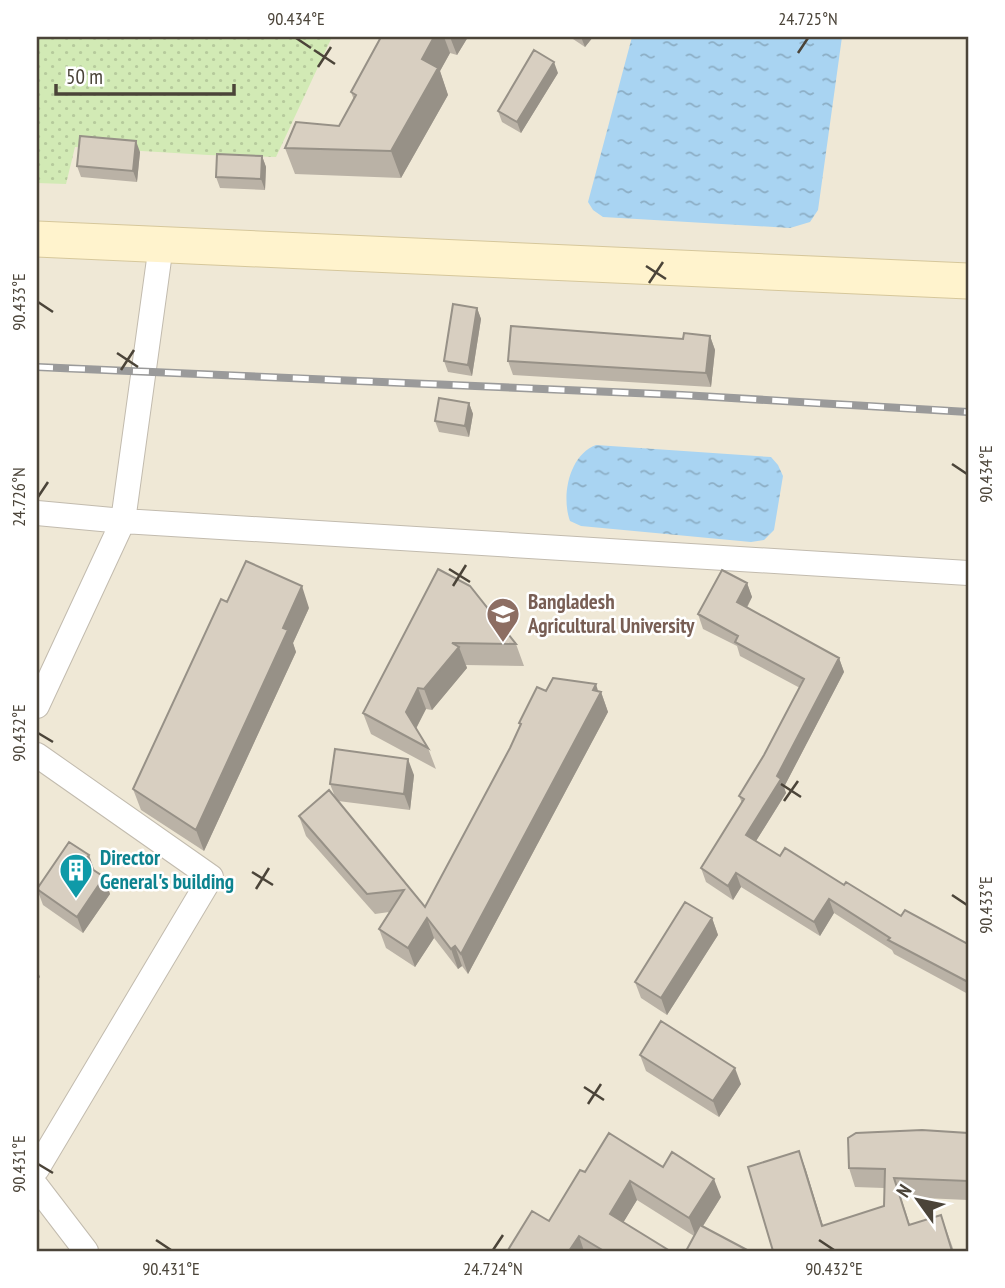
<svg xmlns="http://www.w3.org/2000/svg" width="1005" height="1288" font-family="'PT Sans Narrow',sans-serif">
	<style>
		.education { fill: #efe8d6 }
		.park { fill: url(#park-dots) }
		.water { fill: url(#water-ripples) }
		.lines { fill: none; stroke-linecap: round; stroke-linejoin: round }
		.street-casing { stroke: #c2bbae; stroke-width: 26 }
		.secondary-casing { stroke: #d6c79b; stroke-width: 37 }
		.street { stroke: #fff; stroke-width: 24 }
		.secondary { stroke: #fff3cd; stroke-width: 35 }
		.rail-casing { stroke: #9a9a9a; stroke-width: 8 }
		.rail { stroke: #fff; stroke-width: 5; stroke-dasharray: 16; stroke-linecap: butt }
		.wall { fill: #bab2a6 }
		.shaded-wall { fill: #979187 }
		.building { fill: #d8cfc1; stroke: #979187; stroke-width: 2 }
		.ticks { fill: none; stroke: #4b4439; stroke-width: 2.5 }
		.labels { text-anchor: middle; stroke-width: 5; stroke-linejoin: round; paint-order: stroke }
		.education-label { font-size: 21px; font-weight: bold; fill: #785e54; stroke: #fff; text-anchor: start }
		.culture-label { font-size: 21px; font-weight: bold; fill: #0d838f; stroke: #fff; text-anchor: start }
		.neatline { fill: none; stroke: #4b4439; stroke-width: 2.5 }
		.ticks-label { font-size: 18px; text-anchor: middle; fill: #4b4439 }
	</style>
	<defs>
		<pattern id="park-dots" width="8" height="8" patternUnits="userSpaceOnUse" patternTransform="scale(1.75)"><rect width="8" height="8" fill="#d2eab5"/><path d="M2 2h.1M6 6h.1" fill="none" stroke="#b6ca9c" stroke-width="1.8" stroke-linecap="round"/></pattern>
		<pattern id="water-ripples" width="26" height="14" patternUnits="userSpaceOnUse" patternTransform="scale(1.75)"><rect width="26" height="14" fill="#a9d4f2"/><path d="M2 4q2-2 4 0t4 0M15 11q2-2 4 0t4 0" fill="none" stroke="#8caec5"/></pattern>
	</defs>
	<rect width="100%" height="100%" fill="#f6f3ec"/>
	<path class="education" d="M 37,37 L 968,37 L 968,1251 L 37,1251 Z"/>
	<path class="park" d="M 37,37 L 332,37 L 276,157 L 208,155 L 75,147 L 66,184 L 37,183 Z"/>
	<path class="water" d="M 632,37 L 842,37 L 818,210 L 810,222 L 790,228 L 603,217 L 593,210 L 588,202 Z
		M 596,445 L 771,457 L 778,465 L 783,476 L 774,530 L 764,540 L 751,542 L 581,526 L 570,521 C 561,496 569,455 596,445 Z"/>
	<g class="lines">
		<defs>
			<path id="street" d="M 37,513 L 123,521 L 968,573
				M 37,706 L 123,521 L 161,245
				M 37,755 L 211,877 L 37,1169
				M 37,1187 L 86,1251"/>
			<path id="secondary" d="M 37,239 L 968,281"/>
		</defs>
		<use href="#street" class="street-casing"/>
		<use href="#secondary" class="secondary-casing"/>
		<use href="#street" class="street"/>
		<use href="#secondary" class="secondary"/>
		<defs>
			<path id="rail" d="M 37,367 L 682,395 L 968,412"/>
		</defs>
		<use href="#rail" class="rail-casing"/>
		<use href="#rail" class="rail"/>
	</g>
	<path class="wall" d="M 381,37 L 468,37 L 457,55 L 450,53 L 440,71 L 448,95 L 401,178 L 295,174 L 285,148 L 339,126 L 354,100 L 351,92 Z
		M 570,37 L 593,37 L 585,47 Z
		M 558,73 L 521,133 L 502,122 L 498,111 Z
		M 140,152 L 137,182 L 81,177 L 77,166 Z
		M 262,156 L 266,167 L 265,190 L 220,188 L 216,177 Z
		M 477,308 L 481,319 L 472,376 L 448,372 L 444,361 Z
		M 710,336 L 715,350 L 711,387 L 513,375 L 508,361 Z
		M 469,403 L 473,414 L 469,437 L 439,432 L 435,421 Z
		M 747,583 L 752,597 L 747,608 L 839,658 L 844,672 L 784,787 L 786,793 L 756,841 L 780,856 L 844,885 L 901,916 L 968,944 L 968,994 L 894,954 L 892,950 L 834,913 L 820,936 L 741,887 L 733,900 L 706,882 L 701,868 L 742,803 L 739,796 L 764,755 L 800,688 L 740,656 L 737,646 L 703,629 L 698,614 Z
		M 470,586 L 516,644 L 524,666 L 466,665 L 467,668 L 432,710 L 426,709 L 416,729 L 428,748 L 436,769 L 371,734 L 363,713 Z
		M 309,608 L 293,643 L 296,652 L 204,851 L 141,810 L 133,789 Z
		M 546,691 L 601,692 L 608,712 L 468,974 L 462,966 L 458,969 L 434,938 L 415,967 L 386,948 L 379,929 L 389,912 L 375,914 L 306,836 L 299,816 L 335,797 L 330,784 L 414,775 L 410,810 L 338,801 L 425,907 L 510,748 L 520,726 L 519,723 Z
		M 89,855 L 94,871 L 104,877 L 110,894 L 83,933 L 43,905 L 37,889 Z
		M 712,918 L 718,935 L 667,1015 L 641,998 L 635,982 Z
		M 640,1055 L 741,1084 L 719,1117 L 646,1071 Z
		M 968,1133 L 968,1200 L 901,1197 L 910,1225 L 941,1215 L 954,1251 L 773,1251 L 799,1151 L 823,1226 L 884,1206 L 884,1188 L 855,1187 L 849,1168 Z
		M 663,1167 L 721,1197 L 703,1226 L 694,1236 L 637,1200 L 623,1222 L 670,1251 L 508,1251 L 508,1250 L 549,1221 L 585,1172 Z"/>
	<path class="shaded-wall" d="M 434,37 L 444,37 L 450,53 L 440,71 L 448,95 L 401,178 L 391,151 L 422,59 Z
		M 450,37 L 468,37 L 457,55 Z
		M 581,37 L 593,37 L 585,47 Z
		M 554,62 L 558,73 L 521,133 L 517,122 Z
		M 136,141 L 140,152 L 137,182 L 133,171 Z
		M 262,156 L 266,167 L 265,190 L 261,179 Z
		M 477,308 L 481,319 L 472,376 L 468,365 Z
		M 710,336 L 715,350 L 711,387 L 706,373 Z
		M 469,403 L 473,414 L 469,437 L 465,426 Z
		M 747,583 L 752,597 L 742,616 L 737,602 Z
		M 302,586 L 309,608 L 293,643 L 296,652 L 204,851 L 196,830 L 283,628 Z
		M 459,647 L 467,668 L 432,710 L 424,689 Z
		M 839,658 L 844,672 L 784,787 L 786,793 L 751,849 L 746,835 Z
		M 596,684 L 599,694 L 601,692 L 608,712 L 468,974 L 461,954 Z
		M 418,688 L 426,709 L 413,734 L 406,712 Z
		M 408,759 L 414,775 L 410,810 L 404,794 Z
		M 89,855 L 95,872 L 83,863 Z
		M 736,873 L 741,887 L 733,900 L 728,886 Z
		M 104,877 L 110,894 L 83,933 L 77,917 Z
		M 829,899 L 834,913 L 820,936 L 814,922 Z
		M 427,918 L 434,938 L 415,967 L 408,948 Z
		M 712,918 L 718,935 L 667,1015 L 661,998 Z
		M 455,946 L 462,966 L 458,969 L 451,949 Z
		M 37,969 L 40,977 L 37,981 Z
		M 735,1068 L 741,1084 L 719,1117 L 713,1101 Z
		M 799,1151 L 806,1170 L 829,1245 L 822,1226 Z
		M 714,1179 L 721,1197 L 696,1237 L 689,1218 Z
		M 630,1181 L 637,1200 L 617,1233 L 610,1214 Z
		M 579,1236 L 584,1251 L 569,1251 Z"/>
	<path class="building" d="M 381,37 L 434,37 L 422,59 L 438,68 L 391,151 L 285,148 L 296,122 L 339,126 L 356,95 L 351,92 Z
		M 534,50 L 554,62 L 517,122 L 498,111 Z
		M 80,136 L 136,141 L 133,171 L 77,166 Z
		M 217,154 L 262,156 L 261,179 L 216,177 Z
		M 453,304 L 477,308 L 468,365 L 444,361 Z
		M 511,326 L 683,339 L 684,333 L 710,336 L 706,373 L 508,361 Z
		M 439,398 L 469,403 L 465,426 L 435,421 Z
		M 246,561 L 302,586 L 283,628 L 288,630 L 196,830 L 133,789 L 221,599 L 227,602 Z
		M 438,569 L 470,586 L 516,644 L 452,643 L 459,647 L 424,689 L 418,688 L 406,712 L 428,748 L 363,713 Z
		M 722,570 L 747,583 L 737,602 L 839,658 L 777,776 L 781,779 L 746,835 L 780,856 L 785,848 L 844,885 L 846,882 L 901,916 L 905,910 L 968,944 L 968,982 L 888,940 L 890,938 L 829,899 L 814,922 L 736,873 L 728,886 L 701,868 L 744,799 L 739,796 L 764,755 L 804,679 L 735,642 L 738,636 L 698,614 Z
		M 553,678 L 596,684 L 593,690 L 601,692 L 461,954 L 455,946 L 451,949 L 427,918 L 408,948 L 379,929 L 404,890 L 367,894 L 299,816 L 329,790 L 425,907 L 510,748 L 521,724 L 519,723 L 537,687 L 546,691 Z
		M 335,749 L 408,759 L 404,794 L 330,784 Z
		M 69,842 L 89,855 L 83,863 L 104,877 L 77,917 L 37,889 Z
		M 685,902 L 712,918 L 661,998 L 635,982 Z
		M 661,1021 L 735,1068 L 713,1101 L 640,1055 Z
		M 922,1130 L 968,1133 L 968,1181 L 894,1178 L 909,1225 L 941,1215 L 952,1251 L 773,1251 L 748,1167 L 799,1151 L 822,1226 L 884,1206 L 885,1169 L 849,1168 L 848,1138 L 856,1133 Z
		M 609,1133 L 663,1167 L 672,1152 L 714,1179 L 689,1218 L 630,1181 L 610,1214 L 670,1251 L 604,1251 L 579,1236 L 569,1251 L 509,1251 L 508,1250 L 532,1211 L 549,1221 L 580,1170 L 585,1172 Z
		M 700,1225 L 749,1251 L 686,1251 Z"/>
	<path class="ticks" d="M 296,38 L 311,48M 314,50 L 335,64M 798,53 L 808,38M 318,67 L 331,47M 646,266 L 666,279M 649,283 L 663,262M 38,302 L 53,312M 117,353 L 138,367M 121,370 L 134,350M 952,464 L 967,474M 38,497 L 48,482M 449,569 L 470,582M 453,586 L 466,565M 38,733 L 53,742M 781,784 L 801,797M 784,801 L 798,781M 252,872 L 273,885M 256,889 L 269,868M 952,895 L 967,905M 584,1087 L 604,1100M 588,1104 L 601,1084M 38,1164 L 53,1173M 156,1240 L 171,1250M 819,1240 L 834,1250M 493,1250 L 503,1235"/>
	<defs>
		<symbol id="university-pin" viewBox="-11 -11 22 30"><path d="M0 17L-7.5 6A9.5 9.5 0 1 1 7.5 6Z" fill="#8d6e63" stroke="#fff"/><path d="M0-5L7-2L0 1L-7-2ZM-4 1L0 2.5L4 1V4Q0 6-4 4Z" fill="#fff"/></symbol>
		<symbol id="building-pin" viewBox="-11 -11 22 30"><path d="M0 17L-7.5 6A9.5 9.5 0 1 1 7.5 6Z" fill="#0f9aa8" stroke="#fff"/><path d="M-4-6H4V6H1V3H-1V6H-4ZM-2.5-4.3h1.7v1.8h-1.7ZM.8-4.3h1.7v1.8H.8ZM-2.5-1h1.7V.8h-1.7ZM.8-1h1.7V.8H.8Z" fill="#fff"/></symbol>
	</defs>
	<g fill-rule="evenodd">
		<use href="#university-pin" x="484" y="595" width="38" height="52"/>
		<use href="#building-pin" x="57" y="851" width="38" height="52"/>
	</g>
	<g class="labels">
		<g class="education-label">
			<text x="528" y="609">Bangladesh<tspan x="528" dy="24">Agricultural University</tspan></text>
		</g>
		<g class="culture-label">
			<text x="100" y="865">Director<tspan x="100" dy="24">General's building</tspan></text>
		</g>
	</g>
	<rect width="1005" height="1288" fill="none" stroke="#ffffff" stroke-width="77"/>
	<g transform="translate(918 1200) rotate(303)" stroke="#ffffff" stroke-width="5" paint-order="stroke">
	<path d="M0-5L12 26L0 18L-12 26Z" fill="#4b4439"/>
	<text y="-10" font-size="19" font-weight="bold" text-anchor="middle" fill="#4b4439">N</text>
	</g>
	<path d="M56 84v10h178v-10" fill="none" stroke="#4b4439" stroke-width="3.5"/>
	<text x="66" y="84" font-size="21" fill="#4b4439" stroke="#ffffff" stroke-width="5" paint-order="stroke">50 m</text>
	<rect x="38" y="38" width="929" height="1212" class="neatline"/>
	<g class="ticks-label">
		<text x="296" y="25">90.434°E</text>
		<text x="808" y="25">24.725°N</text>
		<text transform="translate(19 302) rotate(-90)" y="6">90.433°E</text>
		<text transform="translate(986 474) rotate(-90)" y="6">90.434°E</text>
		<text transform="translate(19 497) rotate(-90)" y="6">24.726°N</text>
		<text transform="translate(19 733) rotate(-90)" y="6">90.432°E</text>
		<text transform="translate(986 905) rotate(-90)" y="6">90.433°E</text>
		<text transform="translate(19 1164) rotate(-90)" y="6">90.431°E</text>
		<text x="171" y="1275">90.431°E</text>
		<text x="493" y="1275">24.724°N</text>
		<text x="834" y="1275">90.432°E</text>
	</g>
</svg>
